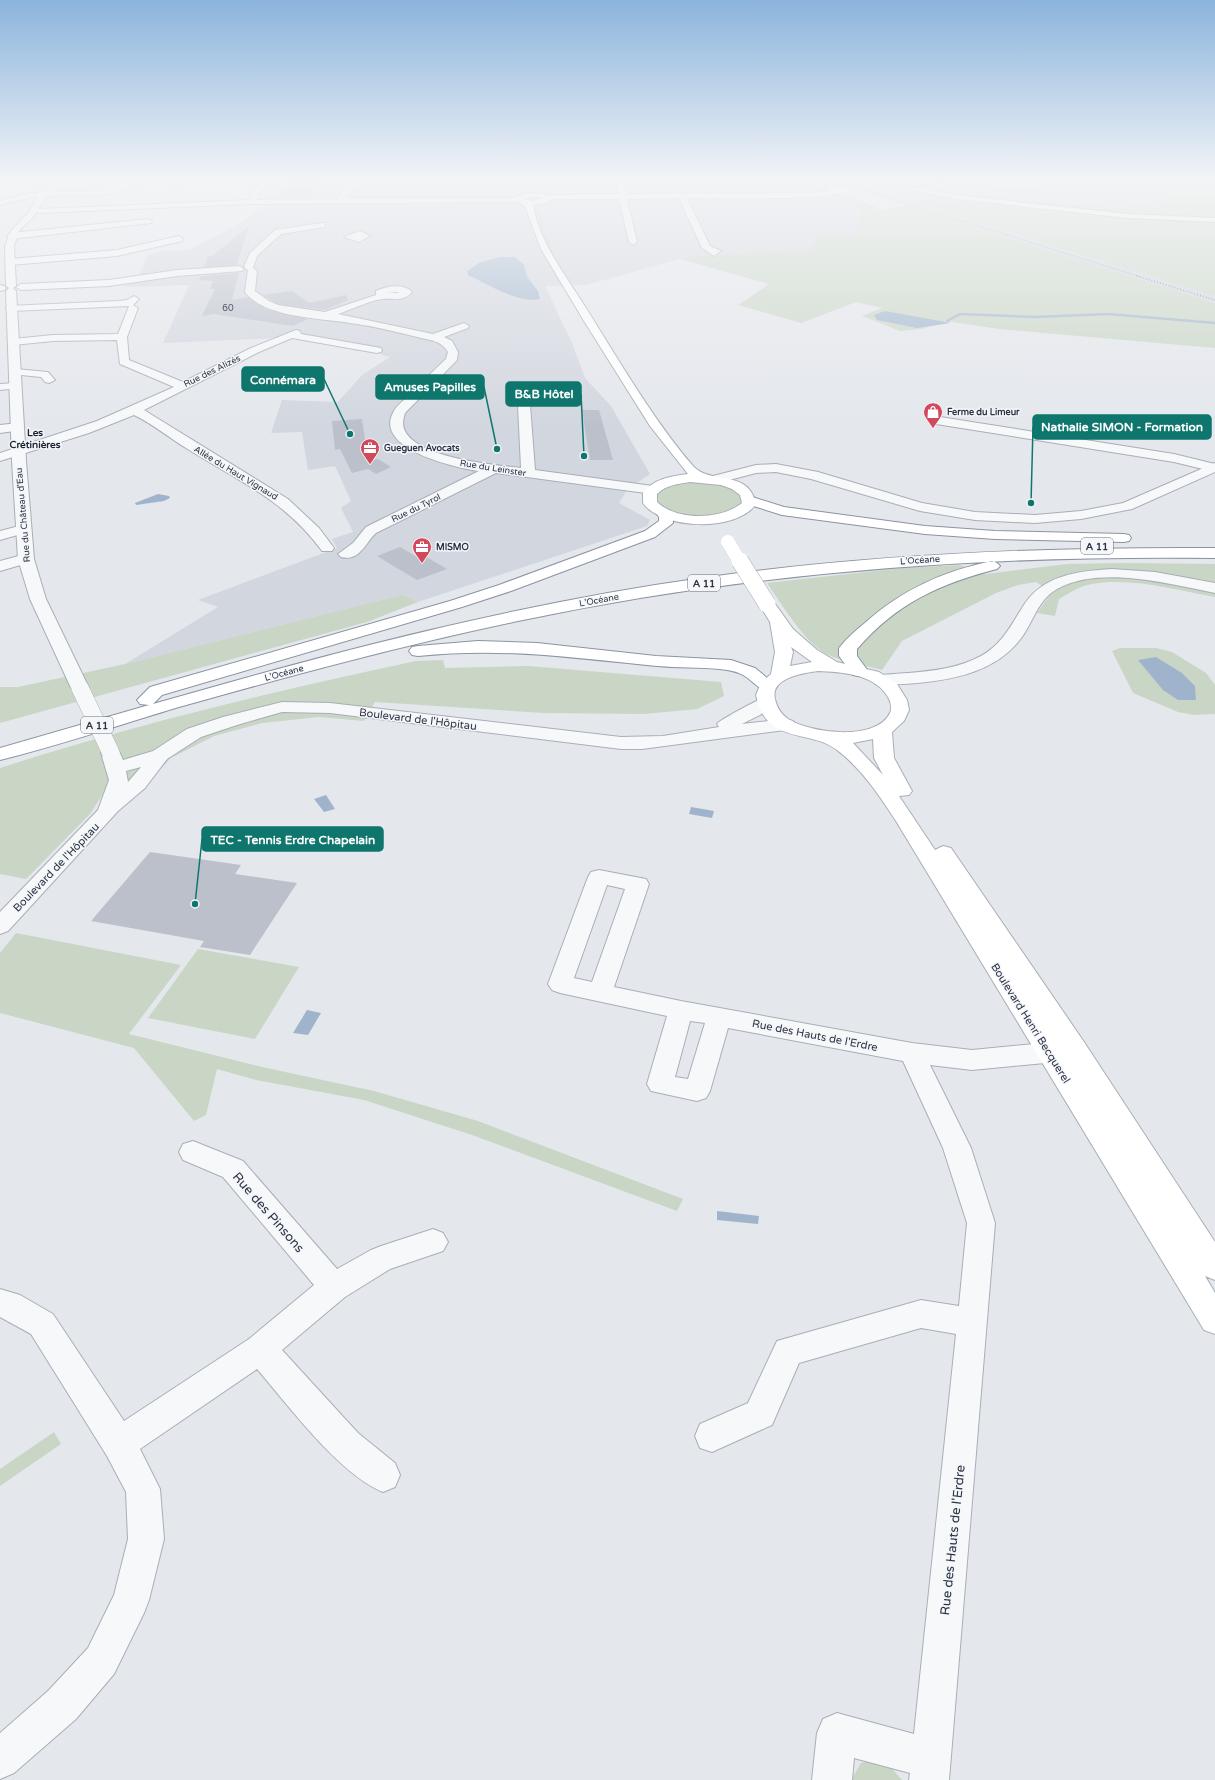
<svg xmlns="http://www.w3.org/2000/svg" width="1215" height="1780" font-family="'Varela Round',sans-serif">
	<style>
		.built { fill: #d2d6de }
		.green { fill: #c9d6c5 }
		.water { fill: #9fb4cc }
		.lines { fill: none; stroke-linecap: round; stroke-linejoin: round }
		.stream { stroke: #9fb4cc; stroke-width: 2.5 }
		.building { fill: #bbc0ca }
		.minor-casing { stroke: #a9aeb7; stroke-width: 2 }
		.tertiary-casing { stroke: #a9aeb7; stroke-width: 2 }
		.secondary-casing { stroke: #a9aeb7; stroke-width: 2 }
		.motorway-casing { stroke: #8b94a3; stroke-width: 2 }
		.minor { fill: #f7f8fa; fill-rule: evenodd }
		.tertiary { fill: #f7f8fa; fill-rule: evenodd }
		.secondary { fill: #fff; fill-rule: evenodd }
		.motorway { fill: #fff; fill-rule: evenodd }
		.rail-far1 { stroke: #7d8696; stroke-width: 1; stroke-dasharray: 1 1.5; stroke-linecap: butt }
		.rail { stroke: #7d8696; stroke-width: 1.5; stroke-dasharray: 1 2; stroke-linecap: butt }
		.tertiary-bridge-casing { stroke: #a9aeb7; stroke-width: 18; stroke-linecap: butt }
		.secondary-bridge-far1-casing { stroke: #a9aeb7; stroke-width: 14; stroke-linecap: butt }
		.secondary-bridge-casing { stroke: #a9aeb7; stroke-width: 18; stroke-linecap: butt }
		.tertiary-bridge { stroke: #f7f8fa; stroke-width: 17 }
		.secondary-bridge-far1 { stroke: #fff; stroke-width: 14 }
		.secondary-bridge { stroke: #fff; stroke-width: 17 }
		.labels { text-anchor: middle; stroke-width: 3; stroke-linejoin: round; paint-order: stroke }
		.number-label { font-size: 9px; fill: #4f5766 }
		.far-street-label { font-size: 9px; fill: #2b3445; stroke: #f4f6f9 }
		.far-poi-label { font-size: 9px; font-weight: bold; fill: #2b3445; stroke: #f4f6f9; text-anchor: start }
		.far-neighbourhood-label { font-size: 10px; font-weight: bold; fill: #1d2536; stroke: #f4f6f9 }
		.shield { fill: #f4f6f9; stroke: #676e7b; stroke-width: 1 }
		.shield-label { font-size: 10px; font-weight: bold; fill: #2b3445 }
		.street-label { font-size: 11px; fill: #2b3445; stroke: #f4f6f9 }
		.near-street-label { font-size: 13px; fill: #2b3445; stroke: #f4f6f9 }
		.leader { fill: none; stroke: #0f766e; stroke-width: 1.5 }
		.callout-dot { fill: #0f766e; stroke: #f4f6f9; stroke-width: 1.5 }
		.callout { fill: #0f766e; stroke: #0f766e; stroke-width: 1.5 }
		.callout-label { font-size: 12px; text-anchor: middle; font-weight: bold; fill: #fff }
	</style>
	<rect width="100%" height="100%" fill="#e4e7ec"/>
	<path class="built" d="M 274,178 L 1146,178 L 1154,187 L 1172,189 L 1159,208 L 1134,205 L 1126,209 L 981,197 L 978,200 L 932,195 L 903,199 L 1181,285 L 1215,296 L 1215,303 L 861,191 L 844,193 L 861,214 L 855,235 L 820,233 L 810,250 L 700,256 L 679,259 L 586,285 L 545,286 L 572,343 L 585,378 L 611,406 L 650,474 L 627,490 L 619,503 L 650,520 L 647,526 L 418,602 L 402,595 L 125,664 L 218,607 L 198,600 L 337,548 L 332,539 L 353,532 L 341,508 L 351,501 L 335,466 L 308,470 L 302,432 L 271,433 L 282,400 L 338,402 L 362,375 L 390,357 L 382,355 L 378,352 L 383,349 L 288,334 L 280,338 L 163,343 L 189,285 L 127,287 L 121,283 L 138,277 L 148,255 L 162,251 L 189,250 L 242,222 L 266,203 L 264,198 Z"/>
	<path class="green" d="M 542,178 L 564,178 L 563,195 L 550,195 L 546,191 L 543,191 Z
		M 1146,178 L 1215,178 L 1215,296 L 902,199 L 932,195 L 977,200 L 981,197 L 1126,209 L 1134,205 L 1159,208 L 1172,189 L 1154,187 Z
		M 844,193 L 872,206 L 876,206 L 879,210 L 908,205 L 1215,303 L 1215,348 L 999,329 L 946,321 L 922,329 L 900,331 L 862,316 L 882,308 L 856,302 L 801,323 L 738,305 L 769,284 L 680,259 L 700,256 L 810,250 L 820,233 L 855,235 L 861,213 Z
		M 541,203 L 539,208 L 554,256 L 552,256 L 539,228 L 532,205 Z
		M 688,481 C 704,481 739,481 742,502 C 727,522 666,523 656,498 C 662,485 676,484 688,481 Z
		M 1123,563 L 1215,564 L 1215,597 C 1175,590 1133,577 1092,584 C 1080,586 1069,593 1059,599 L 1055,616 L 1037,613 L 1052,592 L 1036,582 L 1018,585 L 996,593 L 902,641 L 882,670 C 864,665 845,662 828,655 C 806,645 781,603 767,583 L 902,568 L 960,565 L 986,574 L 1067,564 Z
		M 402,595 L 418,602 L 367,622 L 0,723 L 0,687 L 18,687 L 125,664 Z
		M 1120,648 L 1156,648 L 1172,652 L 1206,673 L 1215,685 L 1215,714 L 1194,715 L 1178,712 L 1133,693 L 1112,651 Z
		M 443,660 L 445,668 L 528,666 L 721,682 L 724,696 L 697,709 L 644,714 L 543,713 L 375,702 L 364,721 L 319,717 L 262,723 L 214,736 L 171,758 L 154,776 L 107,788 L 90,814 L 26,879 L 0,874 L 0,768 C 137,724 275,691 416,661 Z
		M 16,933 L 181,965 L 129,1034 L 262,1067 L 374,1091 L 478,1121 L 683,1199 L 677,1211 L 472,1135 L 364,1100 L 256,1080 L 217,1069 L 206,1115 L 194,1121 L 134,1048 L 0,1013 L 0,953 Z
		M 198,949 L 299,967 L 255,1039 L 148,1018 Z
		M 54,1432 L 61,1444 L 0,1486 L 0,1469 Z
		M 877,1759 L 890,1766 L 902,1780 L 851,1780 L 861,1763 Z"/>
	<path class="water" d="M 500,257 L 515,257 L 524,265 L 527,277 L 538,291 L 540,299 C 519,304 487,284 468,275 L 467,271 L 479,263 Z
		M 885,311 L 951,323 L 917,328 L 877,320 L 874,315 Z
		M 158,494 L 169,496 L 170,498 L 164,501 L 136,505 L 135,503 Z
		M 1156,657 L 1182,673 L 1195,686 L 1196,700 L 1178,700 L 1163,690 L 1138,660 Z
		M 326,795 L 335,809 L 324,812 L 314,799 Z
		M 691,807 L 714,811 L 712,818 L 689,814 Z
		M 307,1010 L 321,1013 L 308,1035 L 293,1033 Z
		M 717,1211 L 759,1216 L 758,1224 L 717,1220 Z"/>
	<g class="lines">
		<path class="stream" d="M 947,321 L 960,314 L 1034,317 L 1108,314 L 1215,323"/>
	</g>
	<path class="building" d="M 292,178 L 322,178 L 310,197 L 277,197 Z
		M 249,226 L 237,264 L 238,265 L 204,267 L 208,256 L 212,256 Z
		M 239,273 L 232,300 L 249,297 L 266,309 L 308,319 L 293,326 L 214,314 L 202,316 L 215,289 L 210,289 L 213,281 L 199,280 L 201,276 Z
		M 292,291 L 309,303 L 346,295 L 348,300 L 325,310 L 278,304 L 263,295 Z
		M 582,410 L 599,410 L 613,460 L 590,460 Z
		M 362,419 L 368,461 L 378,459 L 391,467 L 376,474 L 368,469 L 352,473 L 340,449 L 335,450 L 332,421 Z
		M 400,547 L 417,557 L 423,555 L 447,569 L 417,580 L 377,556 Z
		M 150,852 L 241,865 L 235,874 L 297,883 L 250,955 L 200,947 L 204,941 L 91,921 Z"/>
	<g class="lines">
		<defs>
			<path id="minor" d="M 34,178 L 30,180 L 0,183 L 0,179 Z
				M 135,178 L 144,178 C 122,202 71,194 42,196 C 28,197 14,202 0,205 L 0,201 C 14,197 28,193 42,192 C 72,190 109,197 135,178 Z
				M 199,178 L 232,178 L 228,180 L 176,184 L 172,182 L 176,180 Z
				M 261,178 L 269,178 L 256,200 L 338,199 L 347,184 L 369,178 L 381,178 L 353,188 L 347,198 L 517,198 L 521,200 L 517,202 L 251,204 L 39,213 L 35,211 L 39,209 L 248,200 Z
				M 616,178 L 624,178 L 626,194 L 810,193 L 828,191 L 827,187 L 840,186 L 852,190 C 840,201 711,198 687,198 L 710,246 L 721,251 L 714,256 L 702,248 L 679,198 L 627,199 L 637,242 L 633,245 L 629,242 L 619,199 L 548,199 L 544,197 L 548,195 L 618,194 Z
				M 930,178 L 1019,182 L 1061,178 C 1044,195 959,182 934,180 Z
				M 906,185 L 956,195 L 1128,214 L 1215,218 L 1215,222 L 1128,218 L 956,199 L 906,189 Z
				M 148,219 L 152,221 L 151,223 L 11,239 L 7,236 L 11,233 Z
				M 322,223 L 325,223 L 325,227 L 281,234 L 257,256 L 253,268 L 257,271 L 255,291 L 269,301 L 278,305 L 325,312 L 376,295 L 376,291 C 386,286 403,283 412,292 C 404,302 393,298 383,299 C 370,300 351,310 338,314 L 433,334 L 464,323 L 469,326 L 468,328 L 444,337 L 452,341 L 458,352 L 457,360 L 405,413 C 403,420 402,425 405,431 C 418,458 494,465 521,468 L 518,405 L 524,401 L 530,405 L 535,470 L 653,486 L 658,487 L 660,490 L 658,493 L 653,494 L 496,473 L 376,533 C 365,543 360,562 341,557 L 338,554 L 353,543 L 366,527 L 479,471 C 457,468 371,449 394,411 C 397,405 404,400 409,396 C 421,383 433,371 446,359 L 448,352 C 441,340 429,340 417,337 C 397,332 377,327 357,324 C 326,318 265,319 245,292 L 248,270 L 244,267 L 250,253 L 275,230 ZM 397,292 L 399,293 L 386,293 L 387,293 Z
				M 360,231 L 370,236 L 359,242 L 344,237 Z
				M 179,236 L 183,239 L 182,241 L 117,256 L 10,265 L 5,262 L 10,259 L 117,250 Z
				M 239,266 L 244,269 L 242,271 L 177,276 L 109,286 L 21,290 L 16,287 L 21,284 L 109,280 L 177,270 Z
				M 0,285 L 4,286 L 6,288 L 4,290 L 0,291 Z
				M 134,296 L 139,299 L 133,305 L 138,308 L 127,337 L 129,360 L 183,382 L 251,348 L 296,330 L 300,331 L 301,334 L 381,348 L 382,350 L 381,352 L 377,353 L 292,338 L 259,352 L 144,410 L 288,499 L 319,528 L 334,548 L 332,551 L 322,551 C 284,499 238,481 186,448 C 168,437 153,424 134,415 L 89,433 L 0,461 L 0,453 L 97,421 L 174,387 L 120,364 L 117,340 L 53,341 L 13,345 L 8,342 L 13,339 L 53,335 L 118,334 L 129,306 L 11,311 L 7,310 L 6,308 L 7,306 L 119,301 L 127,300 Z
				M 15,369 L 48,372 L 55,380 L 49,383 L 45,382 L 41,377 L 11,374 L 9,372 Z
				M 15,383 L 19,384 L 21,386 L 19,388 L 0,390 L 0,384 Z
				M 940,417 L 1174,454 L 1215,464 L 1215,472 L 1174,462 L 936,424 L 934,421 L 936,418 Z
				M 18,423 L 24,427 L 22,430 L 0,433 L 0,425 Z
				M 23,525 L 28,526 L 30,529 L 28,532 L 0,540 L 0,531 Z
				M 26,554 L 31,556 L 34,559 L 31,562 L 0,571 L 0,561 Z
				M 1112,569 L 1155,572 L 1215,583 L 1215,593 C 1169,584 1101,565 1057,589 C 1038,600 1034,620 1022,637 C 991,680 930,683 881,685 L 875,684 L 872,680 L 875,676 C 886,674 897,674 908,673 C 933,671 959,668 981,656 C 1002,644 1010,627 1022,608 C 1041,575 1078,571 1112,569 Z
				M 599,870 L 646,879 L 649,884 L 614,987 L 681,1001 L 912,1043 L 972,1050 L 1066,1041 L 1075,1044 L 1079,1051 L 1075,1058 L 1066,1061 L 972,1070 L 930,1065 L 971,1148 L 995,1223 L 949,1780 L 909,1780 L 910,1773 L 854,1758 L 852,1780 L 812,1780 L 817,1733 L 823,1719 L 837,1713 L 914,1734 L 956,1334 L 921,1328 L 799,1363 L 772,1425 L 712,1452 L 700,1448 L 695,1436 L 700,1424 L 748,1403 L 777,1341 L 921,1300 L 959,1306 L 967,1223 L 943,1148 L 903,1061 L 728,1028 L 710,1091 L 706,1098 L 697,1101 L 651,1091 L 647,1084 L 667,1016 L 560,993 L 552,990 L 548,984 L 588,877 L 591,872 ZM 607,885 L 625,889 L 592,982 L 574,978 ZM 690,1021 L 705,1023 L 688,1079 L 675,1077 Z
				M 193,1141 L 243,1161 L 337,1269 L 371,1250 L 381,1246 L 433,1229 L 443,1233 L 448,1242 L 443,1251 L 390,1269 L 345,1297 L 282,1350 L 358,1433 L 395,1463 L 400,1475 L 395,1487 L 383,1492 C 339,1474 289,1406 257,1369 L 140,1449 L 160,1489 L 164,1539 L 149,1600 L 144,1613 L 114,1674 L 76,1719 L 14,1773 L 0,1779 L 0,1733 L 48,1691 L 88,1648 L 114,1595 L 128,1539 L 126,1492 L 107,1456 L 31,1334 L 0,1317 L 0,1289 L 20,1295 L 53,1314 L 124,1421 L 249,1339 L 314,1285 L 223,1177 L 183,1160 L 179,1152 L 183,1144 Z"/>
			<path id="tertiary" d="M 64,178 L 73,178 L 45,198 L 34,216 L 19,231 L 14,246 L 16,286 L 13,288 L 16,291 L 26,461 L 34,559 L 46,599 L 89,688 L 86,692 L 80,693 L 74,692 L 71,688 L 30,599 L 18,559 L 12,461 L 6,291 L 9,288 L 6,286 L 5,246 L 11,231 L 29,212 L 39,194 Z
				M 1215,463 L 1215,472 L 1132,509 L 1081,519 L 1035,523 L 975,520 L 920,511 L 811,479 L 776,472 L 756,473 L 714,484 L 709,483 L 707,480 L 709,477 L 756,465 L 776,464 L 818,472 L 922,503 L 975,512 L 1035,515 L 1081,511 L 1123,503 Z
				M 766,697 L 772,698 L 775,702 C 768,713 753,718 742,724 L 786,719 L 793,721 L 795,725 L 793,729 L 642,749 L 621,749 L 330,713 L 282,712 L 237,725 L 201,737 L 167,759 L 145,788 L 118,811 L 8,931 L 0,934 L 0,912 L 98,810 L 109,780 L 101,753 L 104,749 L 111,747 L 118,749 L 123,760 L 153,751 L 187,729 L 223,717 L 282,702 L 330,703 L 621,737 L 663,736 L 719,727 L 717,724 C 719,720 761,698 766,697 ZM 141,767 L 128,782 L 126,771 Z"/>
			<path id="secondary" d="M 528,193 L 545,194 L 554,198 L 545,203 L 533,205 C 538,240 566,276 584,305 C 617,357 653,420 693,466 C 712,486 748,468 756,504 C 737,532 662,530 643,503 L 643,493 C 653,479 672,476 688,474 L 650,426 L 584,321 L 541,249 L 525,206 L 512,199 ZM 529,197 L 544,198 L 533,201 L 523,199 ZM 690,482 L 721,485 L 732,489 L 740,495 L 742,503 C 721,520 677,521 657,502 L 657,494 C 666,485 678,484 690,482 Z
				M 767,599 L 773,601 L 793,629 L 817,650 L 837,662 L 879,672 L 897,684 L 907,700 L 909,710 L 904,721 L 892,732 L 894,758 L 912,791 L 909,795 L 899,796 L 935,850 L 943,846 L 951,848 L 1084,1042 L 1215,1242 L 1215,1280 L 1205,1276 L 1215,1293 L 1215,1334 L 1204,1330 L 896,821 C 879,795 862,769 837,750 C 809,728 766,746 756,695 L 761,683 L 771,674 L 775,652 L 770,622 L 759,604 L 761,601 ZM 791,647 L 812,662 L 790,666 L 793,652 ZM 818,671 C 842,672 877,674 889,699 C 891,703 892,709 890,713 C 876,742 810,733 788,719 C 781,714 777,708 775,699 C 770,678 803,673 818,671 ZM 873,739 L 874,758 L 883,775 L 853,743 Z"/>
			<path id="motorway" d="M 749,496 L 784,507 L 925,526 L 995,531 L 1124,534 L 1129,535 L 1131,538 L 1129,541 L 1124,542 L 995,539 L 925,534 L 782,515 L 744,503 L 742,500 L 744,497 Z
				M 663,509 C 671,511 673,515 673,523 L 655,537 L 511,591 L 462,607 L 162,695 L 153,704 C 333,652 516,604 702,578 C 872,554 1043,547 1215,548 L 1215,558 C 982,555 751,572 523,620 C 407,644 293,675 179,707 C 119,725 60,745 0,760 L 0,748 L 149,705 L 140,704 L 137,700 L 150,687 L 450,601 L 499,585 L 645,531 L 659,521 L 659,517 L 656,513 L 658,510 Z
				M 992,561 L 997,563 L 1000,566 L 997,569 C 939,584 897,603 857,649 L 857,656 L 868,671 L 865,675 L 859,676 L 853,675 L 839,656 L 839,648 C 847,638 856,630 866,622 C 903,589 944,571 992,561 Z
				M 478,641 L 537,643 L 656,656 L 731,660 L 755,668 L 777,686 L 774,690 C 760,693 755,682 743,675 C 736,671 728,670 720,669 C 699,667 678,668 657,666 C 573,658 503,647 418,656 L 412,655 L 409,651 L 412,647 L 418,646 Z"/>
		</defs>
		<use href="#minor" class="minor-casing"/>
		<use href="#tertiary" class="tertiary-casing"/>
		<use href="#secondary" class="secondary-casing"/>
		<use href="#motorway" class="motorway-casing"/>
		<use href="#minor" class="minor"/>
		<use href="#tertiary" class="tertiary"/>
		<use href="#secondary" class="secondary"/>
		<use href="#motorway" class="motorway"/>
		<path class="rail-far1" d="M 826,178 L 1141,277"/>
		<path class="rail" d="M 1137,276 L 1215,300"/>
		<defs>
			<path id="tertiary-bridge" d="M 80,688 L 111,753"/>
			<path id="secondary-bridge-far1" d="M 728,542 L 740,562"/>
			<path id="secondary-bridge" d="M 740,561 L 767,604"/>
		</defs>
		<use href="#tertiary-bridge" class="tertiary-bridge-casing"/>
		<use href="#secondary-bridge-far1" class="secondary-bridge-far1-casing"/>
		<use href="#secondary-bridge" class="secondary-bridge-casing"/>
		<use href="#tertiary-bridge" class="tertiary-bridge"/>
		<use href="#secondary-bridge-far1" class="secondary-bridge-far1"/>
		<use href="#secondary-bridge" class="secondary-bridge"/>
	</g>
	<linearGradient id="sky" x2="0" y2="1"><stop stop-color="#8bb4dd"/><stop offset="0.42" stop-color="#f3f4f6"/><stop offset="1" stop-color="#f3f4f6" stop-opacity="0"/></linearGradient>
	<rect width="1215" height="427" fill="url(#sky)"/>
	<defs>
		<symbol id="shop-pin" viewBox="-11 -11 22 30"><path d="M0 17L-7.5 6A9.5 9.5 0 1 1 7.5 6Z" fill="#d1495b" stroke="#f4f6f9"/><path d="M-5-2.5h2.3a2.7 3.5 0 0 1 5.4 0H5L5.5 6h-11ZM-1.5-2.5h3a1.5 2.3 0 0 0-3 0Z" fill="#fff"/></symbol>
		<symbol id="office-pin" viewBox="-11 -11 22 30"><path d="M0 17L-7.5 6A9.5 9.5 0 1 1 7.5 6Z" fill="#d1495b" stroke="#f4f6f9"/><path d="M-6-3h4V-5.5h4V-3h4V5H-6ZM-1-4.5V-3h2v-1.5ZM-6 0V1H6V0Z" fill="#fff"/></symbol>
	</defs>
	<g fill-rule="evenodd">
		<use href="#shop-pin" x="922" y="401" width="22" height="30"/>
		<use href="#office-pin" x="359" y="437" width="22" height="30"/>
		<use href="#office-pin" x="411" y="536" width="22" height="30"/>
	</g>
	<g class="labels">
		<g class="number-label">
			<text x="228" y="311">60</text>
		</g>
		<g class="far-street-label">
			<text transform="translate(212 371) rotate(-26)" y="3">Rue des Alizés</text>
			<text transform="translate(493 468) rotate(9)" y="3">Rue du Leinster</text>
			<text transform="translate(236 473) rotate(31)" y="3">Allée du Haut Vignaud</text>
			<text transform="translate(416 508) rotate(-26)" y="3">Rue du Tyrol</text>
			<text transform="translate(23 515) rotate(-95)" y="3">Rue du Château d'Eau</text>
			<text transform="translate(920 560) rotate(-4)" y="3">L’Océane</text>
			<text transform="translate(599 600) rotate(-10)" y="3">L’Océane</text>
			<text transform="translate(284 673) rotate(-15)" y="3">L’Océane</text>
		</g>
		<g class="far-poi-label">
			<text x="947" y="415">Ferme du Limeur</text>
			<text x="384" y="451">Gueguen Avocats</text>
			<text x="436" y="550">MISMO</text>
		</g>
		<g class="far-neighbourhood-label">
			<text x="35" y="436">Les<tspan x="35" dy="12">Crétinières</tspan></text>
		</g>
		<g class="shield">
			<rect x="1081" y="538" width="32" height="16" rx="3"/>
			<rect x="688" y="575" width="32" height="16" rx="3"/>
			<rect x="81" y="717" width="32" height="16" rx="3"/>
		</g>
		<g class="shield-label">
			<text x="1097" y="550">A 11</text>
			<text x="704" y="587">A 11</text>
			<text x="97" y="729">A 11</text>
		</g>
		<g class="street-label">
			<text transform="translate(418 719) rotate(7)" y="4">Boulevard de l'Hôpitau</text>
			<text transform="translate(56 867) rotate(-46)" y="4">Boulevard de l'Hôpitau</text>
			<text transform="translate(1031 1023) rotate(58)" y="4">Boulevard Henri Becquerel</text>
			<text transform="translate(815 1035) rotate(11)" y="4">Rue des Hauts de l'Erdre</text>
		</g>
		<g class="near-street-label">
			<text transform="translate(269 1212) rotate(49)" y="5">Rue des Pinsons</text>
			<text transform="translate(952 1540) rotate(-84)" y="5">Rue des Hauts de l'Erdre</text>
		</g>
	</g>
	<path class="leader" d="M350 434L324 379M497 449L484 387M584 456L581 394M1031 503L1033 427M195 904L202 839"/>
	<g class="callout-dot">
		<circle cx="350" cy="434" r="4"/>
		<circle cx="497" cy="449" r="4"/>
		<circle cx="584" cy="456" r="4"/>
		<circle cx="1031" cy="503" r="4"/>
		<circle cx="195" cy="904" r="4"/>
	</g>
	<g class="callout">
		<rect x="242" y="367" width="82" height="24" rx="4"/>
		<rect x="376" y="375" width="108" height="24" rx="4"/>
		<rect x="506" y="382" width="75" height="24" rx="4"/>
		<rect x="1033" y="415" width="178" height="24" rx="4"/>
		<rect x="202" y="827" width="181" height="24" rx="4"/>
	</g>
	<g class="callout-label">
		<text x="283" y="384">Connémara</text>
		<text x="430" y="391">Amuses Papilles</text>
		<text x="544" y="398">B&amp;B Hôtel</text>
		<text x="1122" y="431">Nathalie SIMON - Formation</text>
		<text x="293" y="844">TEC - Tennis Erdre Chapelain</text>
	</g>
</svg>
